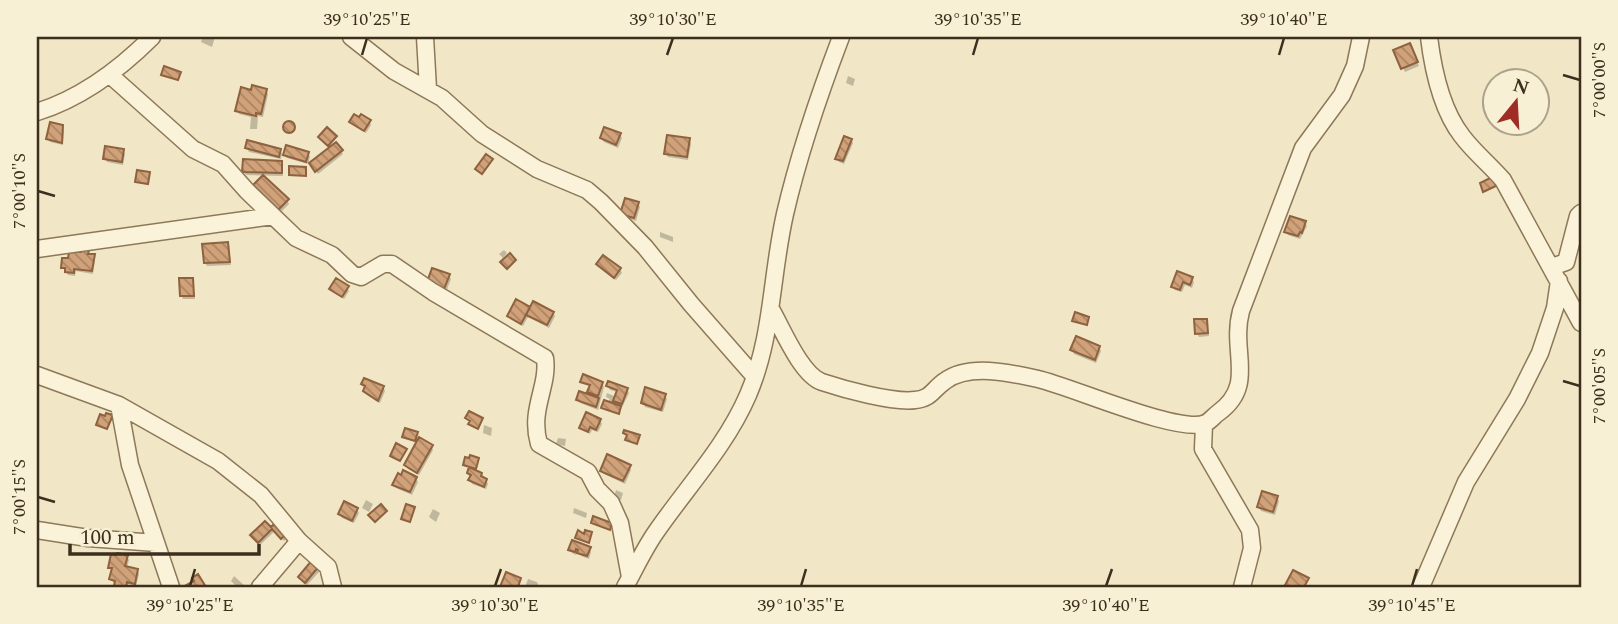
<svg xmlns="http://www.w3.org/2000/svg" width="1618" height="624" font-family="Spectral,serif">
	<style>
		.shadow { fill: #0003 }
		.building { fill: url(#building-back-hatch); stroke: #8e623e; stroke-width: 2 }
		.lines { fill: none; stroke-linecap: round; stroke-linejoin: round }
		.minor-casing { stroke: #8d7859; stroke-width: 19 }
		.minor { stroke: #fbf3d9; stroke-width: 16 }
		.ticks { fill: none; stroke: #3c2f1e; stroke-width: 2.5 }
		.neatline { fill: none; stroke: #3c2f1e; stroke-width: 2.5 }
		.ticks-label { font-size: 18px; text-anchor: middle; fill: #3c2f1e }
	</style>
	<defs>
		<pattern id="building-back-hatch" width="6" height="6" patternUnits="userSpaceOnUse" patternTransform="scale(1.75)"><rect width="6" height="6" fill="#d1a279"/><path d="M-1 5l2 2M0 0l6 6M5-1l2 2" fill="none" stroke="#ab8463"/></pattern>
	</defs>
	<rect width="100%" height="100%" fill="#f1e6c5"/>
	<path class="shadow" d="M 203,37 L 215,37 L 212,47 L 201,42 Z
		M 1411,48 L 1419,66 L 1405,72 L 1395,51 Z
		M 848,76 L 855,79 L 853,86 L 846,83 Z
		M 266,91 L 268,94 L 263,117 L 258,116 L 257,129 L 250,129 L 251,117 L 239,114 L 237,110 L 253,92 Z
		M 369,121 L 371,125 L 366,133 L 351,122 Z
		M284.5 128a5.5 5.5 0 1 1 11 0a5.5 5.5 0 1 1-11 0Z
		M 62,127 L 64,130 L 63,145 L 50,142 L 48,139 Z
		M 620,135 L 622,138 L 618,148 L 604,142 L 601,138 Z
		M 689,140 L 691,144 L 688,160 L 668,157 L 666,154 Z
		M 851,140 L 853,143 L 844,164 L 839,162 L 837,158 Z
		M 247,148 L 280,150 L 282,154 L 281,159 L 249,152 Z
		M 123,151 L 125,154 L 123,165 L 107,162 L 105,158 Z
		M 341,151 L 343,154 L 318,174 L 313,167 Z
		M 308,153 L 310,157 L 308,164 L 287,158 L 285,155 Z
		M 281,162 L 283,176 L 246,175 L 244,171 Z
		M 255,186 L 287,200 L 289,204 L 281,212 Z
		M 638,204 L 640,207 L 636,221 L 624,217 L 622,214 Z
		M 1305,223 L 1307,226 L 1300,239 L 1288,235 L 1286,232 Z
		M 660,232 L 673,237 L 673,242 L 660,237 Z
		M 227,244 L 231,265 L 207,266 L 205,263 Z
		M 504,250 L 507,253 L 503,258 L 499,254 Z
		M 88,251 L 95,260 L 93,274 L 76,271 L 75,276 L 68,275 L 63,267 Z
		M 598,265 L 620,269 L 622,273 L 616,280 Z
		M 1178,273 L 1192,279 L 1194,282 L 1192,288 L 1185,285 L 1182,292 L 1175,290 L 1173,286 Z
		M 449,276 L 451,279 L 446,292 L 431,286 Z
		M 192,279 L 195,299 L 183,299 L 181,295 Z
		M 347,288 L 349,291 L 344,299 L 332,289 Z
		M 516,302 L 531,310 L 553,313 L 555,316 L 549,328 L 528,317 L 523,326 L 511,319 L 509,316 Z
		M 1206,320 L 1209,336 L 1199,337 L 1197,333 Z
		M 1099,347 L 1101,351 L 1096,363 L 1074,354 L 1072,350 Z
		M 582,382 L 602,384 L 604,387 L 598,410 L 580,403 L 578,399 L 588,396 L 591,387 Z
		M 363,384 L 383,387 L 385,391 L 380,403 L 367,395 Z
		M 608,386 L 627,389 L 629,393 L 619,414 L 603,408 L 610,399 L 606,397 L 607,393 L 614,396 L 616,399 L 618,392 L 610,390 Z
		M 665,396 L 667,399 L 663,412 L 645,407 L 643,403 Z
		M 600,420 L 602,424 L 598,432 L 592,430 L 590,434 L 581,428 Z
		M 484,425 L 492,428 L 491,436 L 483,433 Z
		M 558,438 L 566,439 L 565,446 L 556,444 Z
		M 431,446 L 433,450 L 419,475 L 408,469 L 406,465 Z
		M 478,459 L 475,472 L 486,480 L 488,484 L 486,489 L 472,484 L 470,480 L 468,473 Z
		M 629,466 L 631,470 L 625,484 L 604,474 L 602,471 Z
		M 416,478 L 418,482 L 412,495 L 396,488 L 394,485 Z
		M 616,490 L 623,493 L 621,500 L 614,497 Z
		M 1277,497 L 1279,501 L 1275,515 L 1261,511 L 1259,507 Z
		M 366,500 L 373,504 L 369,512 L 362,508 Z
		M 574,508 L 587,513 L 586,518 L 573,513 Z
		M 357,509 L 359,513 L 354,523 L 342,518 L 340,514 Z
		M 433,509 L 440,513 L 436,522 L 429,517 Z
		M 276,524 L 288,538 L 284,541 L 275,531 L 260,545 L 255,539 Z
		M 573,542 L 589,548 L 591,552 L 589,559 L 581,556 L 578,551 L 576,555 L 572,553 L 570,550 Z
		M 127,557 L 129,560 L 127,568 L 137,570 L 139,574 L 136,586 L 128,584 L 128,587 L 117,587 L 111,579 L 112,572 L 110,567 Z
		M 313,562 L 321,570 L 307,585 L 302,580 Z
		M 234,576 L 245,586 L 245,587 L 237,587 L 231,581 Z
		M 528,579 L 537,582 L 539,587 L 525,587 Z"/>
	<path class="building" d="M 1410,43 L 1418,62 L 1401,69 L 1393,50 Z
		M 164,66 L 181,72 L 178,80 L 161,75 Z
		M 252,85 L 267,89 L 261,114 L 256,113 L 256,116 L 235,111 L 241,87 L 251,90 Z
		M 354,114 L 359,117 L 361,114 L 371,120 L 364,131 L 349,122 Z
		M283 127a6 6 0 1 1 12 0a6 6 0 1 1-12 0Z
		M 50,122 L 63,125 L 62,143 L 46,139 Z
		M 327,127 L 337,136 L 328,146 L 318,137 Z
		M 604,127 L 621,133 L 616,145 L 600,138 Z
		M 667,135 L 690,138 L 687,157 L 664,154 Z
		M 844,136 L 852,139 L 843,161 L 835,159 Z
		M 247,140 L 281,149 L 279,157 L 245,148 Z
		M 336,142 L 343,150 L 315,172 L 309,163 Z
		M 286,145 L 309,152 L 306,162 L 283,155 Z
		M 105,146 L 124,149 L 122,162 L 103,159 Z
		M 486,154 L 493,159 L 482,174 L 475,169 Z
		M 243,159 L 282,161 L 282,173 L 242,172 Z
		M 289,166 L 306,167 L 306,176 L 289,175 Z
		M 137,170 L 150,172 L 148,184 L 135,182 Z
		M 263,175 L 289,199 L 278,210 L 253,185 Z
		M 1492,177 L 1496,186 L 1483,192 L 1480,183 Z
		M 625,198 L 639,202 L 634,218 L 620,214 Z
		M 1290,216 L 1306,221 L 1302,233 L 1300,232 L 1298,236 L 1284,232 Z
		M 228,242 L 230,262 L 204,263 L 202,244 Z
		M 81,249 L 89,250 L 88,254 L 95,254 L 92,271 L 74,269 L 74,273 L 65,272 L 65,268 L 61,268 L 62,258 L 68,258 L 69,252 L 81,252 Z
		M 510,253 L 516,260 L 507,269 L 500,262 Z
		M 603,255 L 621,268 L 614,278 L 596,264 Z
		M 432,268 L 450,274 L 444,289 L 427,282 Z
		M 1177,271 L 1193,277 L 1190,285 L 1183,282 L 1180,290 L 1171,287 Z
		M 179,278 L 193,278 L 194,296 L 180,296 Z
		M 336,278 L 349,286 L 342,297 L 329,289 Z
		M 516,299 L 530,307 L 521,324 L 507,316 Z
		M 533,301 L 554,312 L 547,325 L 526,315 Z
		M 1075,312 L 1089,317 L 1087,325 L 1072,321 Z
		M 1194,319 L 1207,319 L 1208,333 L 1195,334 Z
		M 1076,336 L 1100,346 L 1095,360 L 1070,350 Z
		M 583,374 L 603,382 L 598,396 L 587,392 L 590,385 L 580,382 Z
		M 364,378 L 384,386 L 378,401 L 363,391 L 365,386 L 361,384 Z
		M 608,381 L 628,388 L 622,404 L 613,401 L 617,390 L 606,386 Z
		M 645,387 L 666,394 L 661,410 L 641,403 Z
		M 579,391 L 599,398 L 596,407 L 576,400 Z
		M 604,400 L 621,406 L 619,414 L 601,408 Z
		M 469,411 L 483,418 L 478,429 L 468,424 L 470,421 L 465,418 Z
		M 586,412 L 601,419 L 596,430 L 590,427 L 588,432 L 579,428 Z
		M 106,413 L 113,415 L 107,429 L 96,425 L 100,414 L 105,416 Z
		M 405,428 L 418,432 L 415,441 L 402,437 Z
		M 624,430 L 640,435 L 637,444 L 625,440 L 627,435 L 623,433 Z
		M 419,437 L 433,445 L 417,473 L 404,465 Z
		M 396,443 L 407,449 L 400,461 L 390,456 Z
		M 607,454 L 631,465 L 623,481 L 600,471 Z
		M 470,455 L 479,458 L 476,469 L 463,465 L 465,457 L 469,458 Z
		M 469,467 L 482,473 L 481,476 L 487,479 L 484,487 L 468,480 L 471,475 L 467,473 Z
		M 403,470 L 417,477 L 410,492 L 392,485 L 398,473 L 401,475 Z
		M 1262,491 L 1278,496 L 1273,512 L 1257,507 Z
		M 344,501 L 358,508 L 352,521 L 338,514 Z
		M 381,504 L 387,511 L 375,522 L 368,515 Z
		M 406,504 L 415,507 L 410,522 L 401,519 Z
		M 593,516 L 612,523 L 610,530 L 591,523 Z
		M 265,521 L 271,527 L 276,522 L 287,533 L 281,539 L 272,529 L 258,543 L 250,535 Z
		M 578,530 L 584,534 L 585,530 L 592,532 L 589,543 L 575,538 Z
		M 572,540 L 591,547 L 587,556 L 577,553 L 578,550 L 576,549 L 575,552 L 568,550 Z
		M 117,553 L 128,555 L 125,566 L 138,569 L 135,584 L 127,582 L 126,587 L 121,587 L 114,586 L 115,581 L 109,579 L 112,568 L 108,568 L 111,554 L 116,555 Z
		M 313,559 L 320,565 L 305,583 L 298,577 Z
		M 1293,570 L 1309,578 L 1304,587 L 1284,587 Z
		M 506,572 L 521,578 L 518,587 L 500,587 Z
		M 198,574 L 206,587 L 183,587 L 194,581 L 192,578 Z"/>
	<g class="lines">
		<defs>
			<path id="minor" d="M 351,37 L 394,71 L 442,98 L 482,134 L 537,169 L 587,190 L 601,202 L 645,247 L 691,304 L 755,377
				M 425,37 L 428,89
				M 1429,37 C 1433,70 1441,109 1462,136 C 1473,151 1490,165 1503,180 L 1581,323
				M 110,75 L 193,149 L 223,164 L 247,191 L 296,238 L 332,255 L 352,274 L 361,277 L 383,264 L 392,264 L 433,292 L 545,358 C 549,387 529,409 539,444 L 588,472 L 597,489 L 611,503 L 620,523 L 630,577
				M 37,112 C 82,98 119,70 152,37
				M 37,249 L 273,216
				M 1552,267 L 1566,262 L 1578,216 L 1581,213
				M 771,309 C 782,328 801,375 822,382 C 843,389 893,403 915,400 C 931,399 933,389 945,381 C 969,363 1011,373 1038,379 C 1070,386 1180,435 1206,423 C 1210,421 1214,416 1218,413 C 1257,385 1230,352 1241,311 L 1303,148 L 1342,95 L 1355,66 L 1361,37
				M 37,375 L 119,405 L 218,461 L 261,495 L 299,541 L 328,567 L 333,587
				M 119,405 L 130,465 L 171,587
				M 1204,424 L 1203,449 L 1250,530 L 1252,548 L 1242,587
				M 37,530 L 88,538 L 156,543
				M 260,587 L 299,541
				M 625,587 C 635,569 644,549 656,532 C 687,487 726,446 748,395 C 773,337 771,275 785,214 C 799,153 819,95 841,37
				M 1421,587 L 1466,482 L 1517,399 L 1540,353 L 1555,308 L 1559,281"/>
		</defs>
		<use href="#minor" class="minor-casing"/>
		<use href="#minor" class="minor"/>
	</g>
	<path class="ticks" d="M 362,55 L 367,38M 667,55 L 673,38M 973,55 L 978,38M 1279,55 L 1284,38M 1563,75 L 1580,80M 38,191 L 55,196M 1563,381 L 1580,386M 38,497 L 55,502M 190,586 L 195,569M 495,586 L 501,569M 801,586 L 806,569M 1106,586 L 1112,569M 1412,586 L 1417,569"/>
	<rect width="1618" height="624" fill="none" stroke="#f8f0d5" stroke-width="77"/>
	<g transform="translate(1516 102) rotate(18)"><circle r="33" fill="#f8f0d5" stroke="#ada38c" stroke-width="2"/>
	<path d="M0-5L12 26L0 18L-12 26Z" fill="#a02c26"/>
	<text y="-10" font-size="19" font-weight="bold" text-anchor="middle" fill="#3c2f1e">N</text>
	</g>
	<path d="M70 544v10h189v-10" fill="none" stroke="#3c2f1e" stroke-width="3.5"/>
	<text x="80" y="544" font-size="21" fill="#3c2f1e" stroke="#f8f0d5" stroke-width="5" paint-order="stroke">100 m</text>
	<rect x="38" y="38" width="1542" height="548" class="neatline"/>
	<g class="ticks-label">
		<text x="367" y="25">39°10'25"E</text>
		<text x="673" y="25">39°10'30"E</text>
		<text x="978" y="25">39°10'35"E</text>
		<text x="1284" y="25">39°10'40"E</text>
		<text transform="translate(1599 80) rotate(-90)" y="6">7°00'00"S</text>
		<text transform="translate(19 191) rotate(-90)" y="6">7°00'10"S</text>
		<text transform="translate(1599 386) rotate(-90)" y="6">7°00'05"S</text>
		<text transform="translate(19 497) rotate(-90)" y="6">7°00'15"S</text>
		<text x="190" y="611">39°10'25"E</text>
		<text x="495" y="611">39°10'30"E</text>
		<text x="801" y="611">39°10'35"E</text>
		<text x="1106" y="611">39°10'40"E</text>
		<text x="1412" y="611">39°10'45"E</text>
	</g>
</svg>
